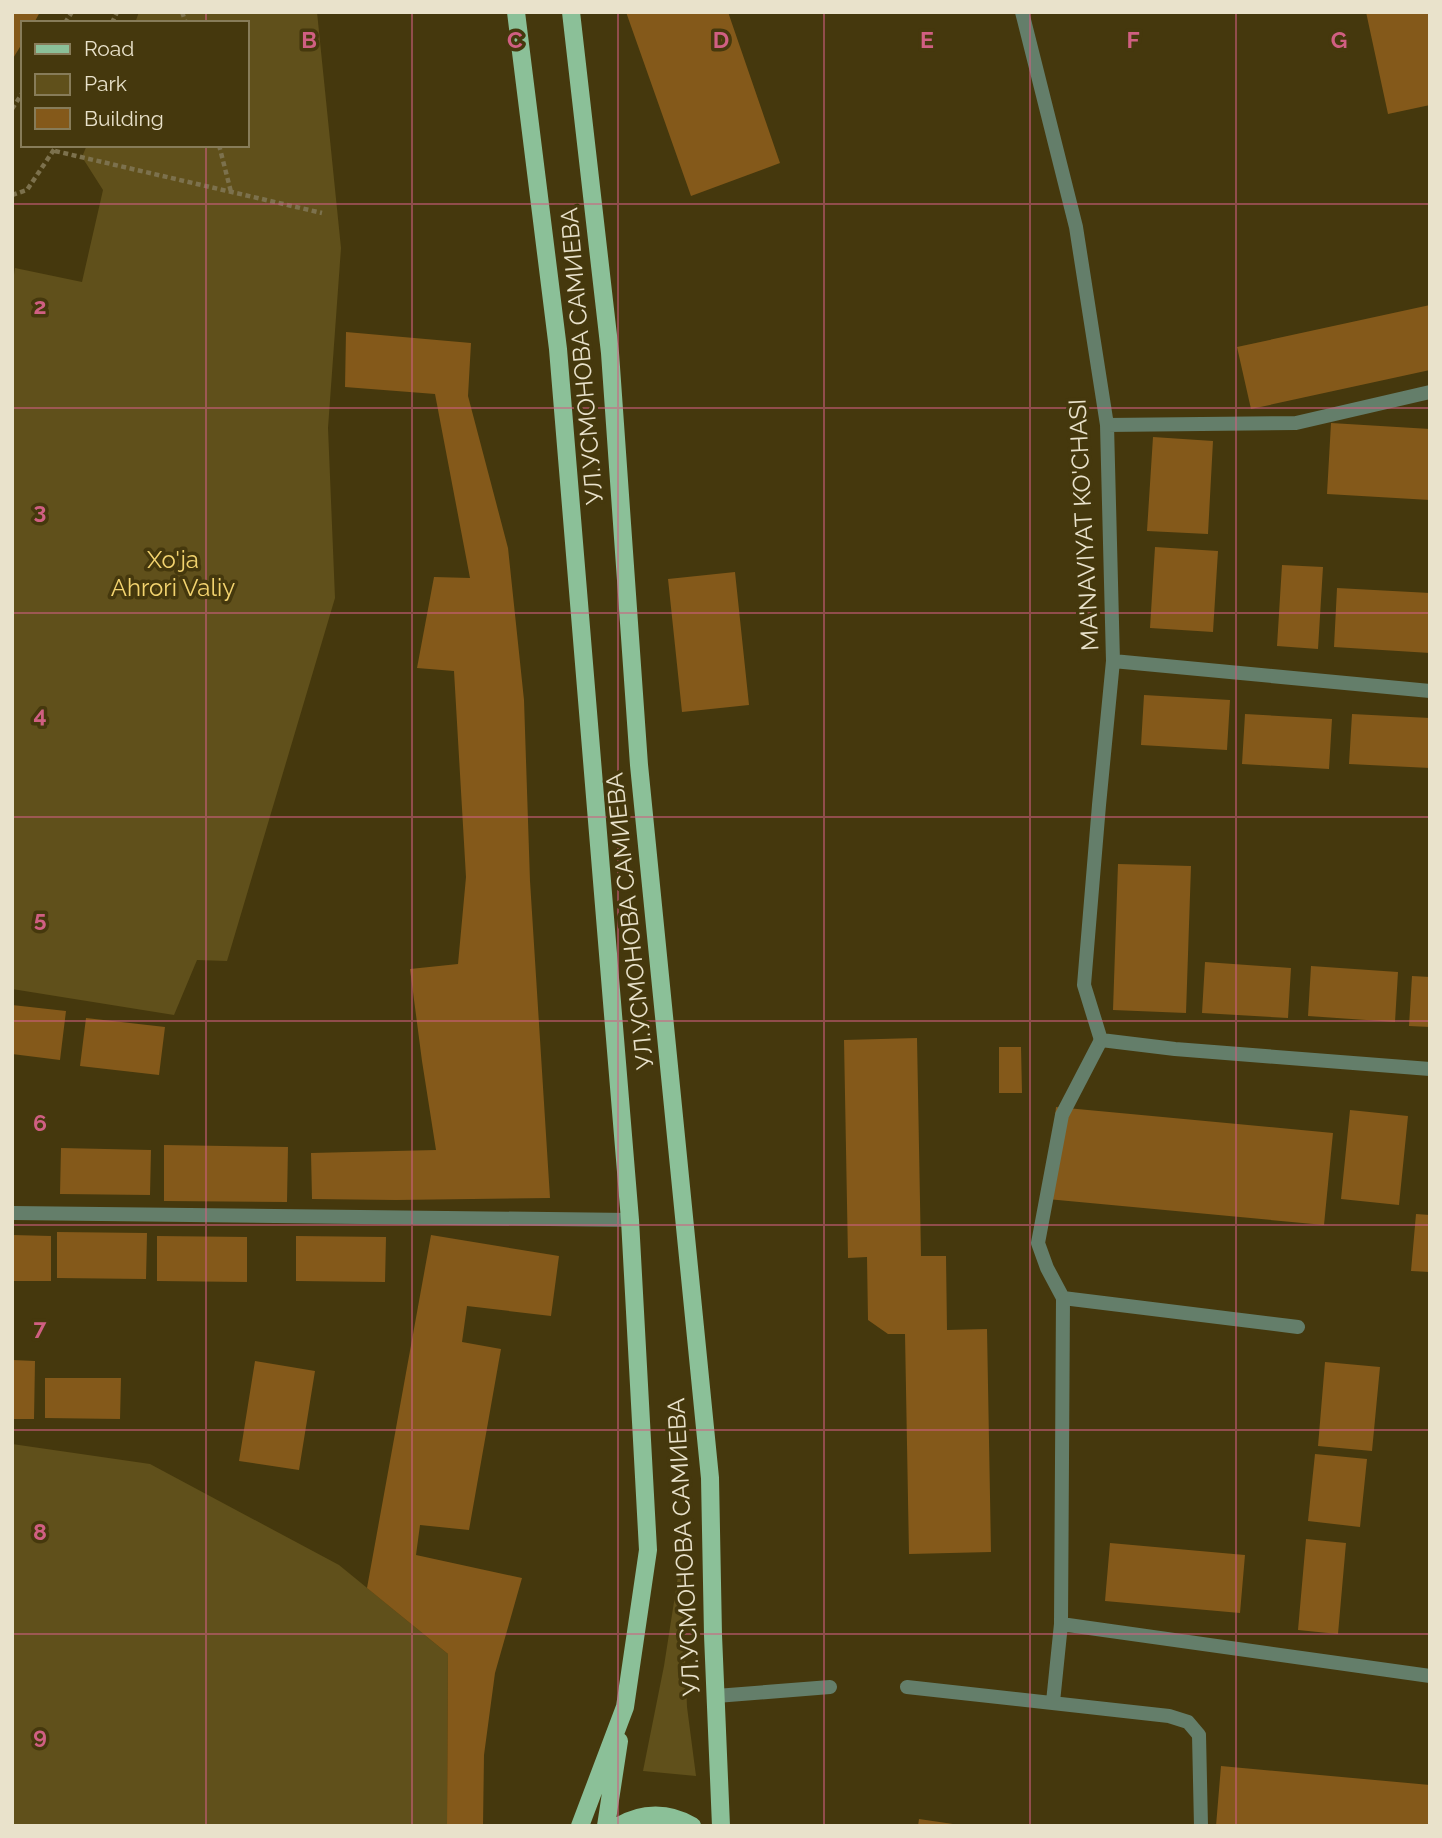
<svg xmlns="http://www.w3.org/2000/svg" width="1442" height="1838" font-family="Raleway,sans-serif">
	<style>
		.green { fill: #60501b }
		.building { fill: #84591a }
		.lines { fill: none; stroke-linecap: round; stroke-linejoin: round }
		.path { stroke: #7c714d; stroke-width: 4.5; stroke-dasharray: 5 3.5; stroke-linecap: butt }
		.lane { stroke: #647e6a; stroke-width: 14 }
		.street { stroke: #647e6a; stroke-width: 14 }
		.primary { stroke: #8bc098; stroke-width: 18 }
		.grid { fill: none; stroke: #d05f82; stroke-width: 2; stroke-opacity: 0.55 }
		.labels { text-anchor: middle; stroke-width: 7; stroke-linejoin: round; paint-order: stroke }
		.street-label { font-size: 24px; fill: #e9e2cb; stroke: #45380d }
		.park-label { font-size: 24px; fill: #f3d36f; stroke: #45380d }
		.grid-label { font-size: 23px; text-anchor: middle; font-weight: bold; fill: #d05f82; stroke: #45380d; stroke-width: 7; stroke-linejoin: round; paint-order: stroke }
	</style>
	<rect width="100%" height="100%" fill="#45380d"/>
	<path class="green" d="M 139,12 L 317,12 L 341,248 L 328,428 L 335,598 L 227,961 L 197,960 L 174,1015 L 12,989 L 12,289 L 15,268 L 82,282 L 103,190 L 82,157 L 87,145 L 247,145 L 247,23 L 135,23 Z
		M 12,1444 L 150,1464 L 339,1565 L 448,1654 L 447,1826 L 12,1826 Z
		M 681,1557 L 687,1707 L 696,1776 L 643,1771 L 664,1666 Z"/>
	<path class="building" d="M 12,12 L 40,12 L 34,23 L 23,23 L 23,42 L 12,60 Z
		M 626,12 L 728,12 L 780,163 L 691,196 Z
		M 1366,12 L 1430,12 L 1430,105 L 1388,114 Z
		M 1430,305 L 1430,370 L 1251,409 L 1237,347 Z
		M 346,332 L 471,343 L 468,396 L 508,548 L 524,700 L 530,881 L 550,1198 L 396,1200 L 312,1199 L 311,1153 L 436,1150 L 422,1061 L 410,969 L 458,964 L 466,877 L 454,671 L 417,668 L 434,577 L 470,578 L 435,394 L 345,387 Z
		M 1331,423 L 1430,429 L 1430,500 L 1327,494 Z
		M 1153,437 L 1213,441 L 1208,534 L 1147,531 Z
		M 1155,547 L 1218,551 L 1213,632 L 1150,628 Z
		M 1282,565 L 1323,567 L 1318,649 L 1277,646 Z
		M 735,572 L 749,705 L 682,712 L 668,579 Z
		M 1337,588 L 1430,593 L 1430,653 L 1334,647 Z
		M 1144,695 L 1230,700 L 1227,750 L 1141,745 Z
		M 1245,714 L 1332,719 L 1329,769 L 1242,764 Z
		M 1352,714 L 1430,718 L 1430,768 L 1349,764 Z
		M 1118,864 L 1191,866 L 1186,1013 L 1113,1010 Z
		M 1205,962 L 1291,968 L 1288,1018 L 1202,1013 Z
		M 1311,966 L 1398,972 L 1395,1022 L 1308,1016 Z
		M 1412,976 L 1430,977 L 1430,1027 L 1409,1026 Z
		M 12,1005 L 66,1011 L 60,1060 L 12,1054 Z
		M 86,1018 L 165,1027 L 159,1075 L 80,1066 Z
		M 917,1038 L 921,1256 L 946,1256 L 947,1330 L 987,1329 L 991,1552 L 909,1554 L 905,1334 L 888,1334 L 868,1320 L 867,1257 L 848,1258 L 844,1040 Z
		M 999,1047 L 1021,1047 L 1022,1093 L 999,1093 Z
		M 1056,1107 L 1333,1133 L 1324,1225 L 1047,1199 Z
		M 1350,1110 L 1408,1116 L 1399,1205 L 1341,1199 Z
		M 164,1145 L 288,1147 L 287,1202 L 164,1201 Z
		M 61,1148 L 151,1150 L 150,1195 L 60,1194 Z
		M 1416,1214 L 1430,1215 L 1430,1272 L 1411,1271 Z
		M 57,1232 L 147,1233 L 146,1279 L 57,1278 Z
		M 12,1235 L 51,1236 L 51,1281 L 12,1281 Z
		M 431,1235 L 559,1256 L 551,1316 L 467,1306 L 462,1342 L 501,1349 L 469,1530 L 420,1525 L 416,1555 L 522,1578 L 495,1673 L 484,1755 L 483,1826 L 447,1826 L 448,1654 L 367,1588 Z
		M 157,1236 L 247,1237 L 247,1282 L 157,1281 Z
		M 296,1236 L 386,1237 L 385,1282 L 296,1281 Z
		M 12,1360 L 35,1361 L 34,1419 L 12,1419 Z
		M 255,1361 L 315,1371 L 299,1470 L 239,1461 Z
		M 1325,1362 L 1380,1367 L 1372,1451 L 1318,1446 Z
		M 45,1378 L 121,1378 L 120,1419 L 45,1418 Z
		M 1315,1454 L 1367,1459 L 1360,1527 L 1308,1521 Z
		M 1306,1539 L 1346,1543 L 1338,1634 L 1298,1630 Z
		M 1110,1543 L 1245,1555 L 1240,1613 L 1105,1601 Z
		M 1221,1766 L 1430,1785 L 1430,1826 L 1216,1826 Z
		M 919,1819 L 953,1824 L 953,1826 L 918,1826 Z"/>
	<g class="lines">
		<path class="path" d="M 182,12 L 186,23
			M 65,23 L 72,12
			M 112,23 L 117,12
			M 12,109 L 23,92
			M 219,145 L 231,192
			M 55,151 L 322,213
			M 12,195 L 27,190 L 57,145"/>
		<path class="lane" d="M 1101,1040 L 1062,1115 L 1038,1243 L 1047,1268 L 1063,1298 L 1061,1624 L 1430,1676
			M 1063,1298 L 1298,1327
			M 907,1687 L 1169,1716 L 1188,1722 L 1199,1735 L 1201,1826
			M 716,1696 L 830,1687
			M 1053,1702 L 1061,1624"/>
		<path class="street" d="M 1022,12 L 1076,227 L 1107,425 L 1113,661 L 1099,805 L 1084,985 L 1101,1040 L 1175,1049 L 1430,1069
			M 1107,425 L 1296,423 L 1430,392
			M 1113,661 L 1430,691
			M 12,1213 L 630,1220"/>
		<path class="primary" d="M 516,12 L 558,349 L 630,1220 L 648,1550 L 625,1707 L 580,1826
			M 571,12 L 610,353 L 639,765 L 710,1478 L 713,1635 L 721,1826
			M 606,1826 L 619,1741
			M 619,1826 C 642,1812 669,1812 692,1826"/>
	</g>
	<path class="grid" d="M 206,12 L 206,23M 412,12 L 412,1826M 618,12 L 618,1826M 824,12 L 824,1826M 1030,12 L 1030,1826M 1236,12 L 1236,1826M 206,145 L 206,1826M 12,204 L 1430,204M 12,408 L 1430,408M 12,613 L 1430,613M 12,817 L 1430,817M 12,1021 L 1430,1021M 12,1225 L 1430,1225M 12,1430 L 1430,1430M 12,1634 L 1430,1634"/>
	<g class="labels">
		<g class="street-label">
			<text transform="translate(582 356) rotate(-95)" y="8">УЛ.УСМОНОВА САМИЕВА</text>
			<text transform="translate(1084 525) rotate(-93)" y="8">MA'NAVIYAT KO'CHASI</text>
			<text transform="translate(630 921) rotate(-96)" y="8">УЛ.УСМОНОВА САМИЕВА</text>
			<text transform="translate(684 1547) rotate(-93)" y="8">УЛ.УСМОНОВА САМИЕВА</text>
		</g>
		<g class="park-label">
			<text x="173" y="568">Xo'ja<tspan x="173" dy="28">Ahrori Valiy</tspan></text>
		</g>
	</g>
	<g class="grid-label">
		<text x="309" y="48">B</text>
		<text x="515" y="48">C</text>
		<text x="721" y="48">D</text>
		<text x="927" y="48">E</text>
		<text x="1133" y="48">F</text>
		<text x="1339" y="48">G</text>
		<text x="40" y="314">2</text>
		<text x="40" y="519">3</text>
		<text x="40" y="723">4</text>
		<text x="40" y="927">5</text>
		<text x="40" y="1131">6</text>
		<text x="40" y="1335">7</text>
		<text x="40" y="1540">8</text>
		<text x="40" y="1744">9</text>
	</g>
	<rect width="1442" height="1838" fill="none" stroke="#e9e2cb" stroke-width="28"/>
	<rect x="21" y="21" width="228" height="126" fill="#45380d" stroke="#877c59" stroke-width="2"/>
	<rect x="35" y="44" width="35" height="10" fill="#8bc098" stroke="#877c59" stroke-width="2"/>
	<text x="84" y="56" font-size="21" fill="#e9e2cb">Road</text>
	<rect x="35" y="74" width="35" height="21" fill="#60501b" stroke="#877c59" stroke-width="2"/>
	<text x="84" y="91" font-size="21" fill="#e9e2cb">Park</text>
	<rect x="35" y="108" width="35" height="21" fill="#84591a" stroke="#877c59" stroke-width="2"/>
	<text x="84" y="126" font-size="21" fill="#e9e2cb">Building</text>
</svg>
